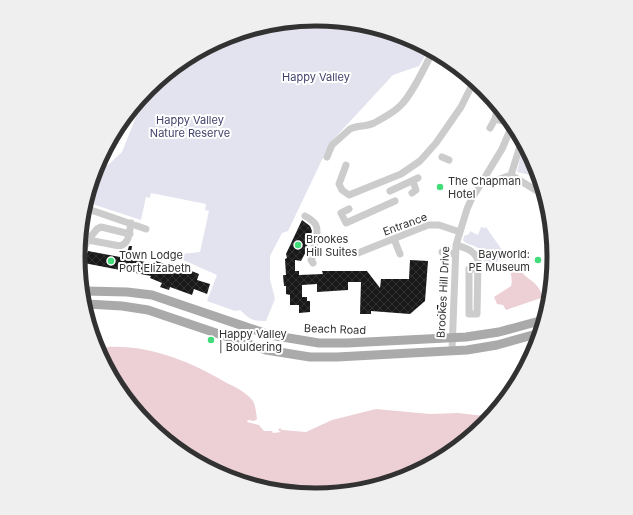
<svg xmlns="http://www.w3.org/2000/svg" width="633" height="515" font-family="Inter,sans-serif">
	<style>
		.green { fill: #e2e3ee }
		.water { fill: #ecd0d5 }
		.building { fill: url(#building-cross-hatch) }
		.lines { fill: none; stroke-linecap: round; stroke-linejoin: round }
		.minor { stroke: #ccc; stroke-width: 7 }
		.major { stroke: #aaa; stroke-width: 9 }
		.poi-dot { fill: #42dc7a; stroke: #fff; stroke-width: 1.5 }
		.labels { text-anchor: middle; stroke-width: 4; stroke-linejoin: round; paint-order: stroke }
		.park-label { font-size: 11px; fill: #41426c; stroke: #fff }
		.poi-label { font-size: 11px; fill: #323232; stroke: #fff; text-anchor: start }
		.street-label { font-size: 11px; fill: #323232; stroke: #fff }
		.rim { fill: none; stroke: #323232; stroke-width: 5 }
	</style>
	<defs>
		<pattern id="building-cross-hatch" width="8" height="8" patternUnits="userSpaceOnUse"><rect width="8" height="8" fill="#191919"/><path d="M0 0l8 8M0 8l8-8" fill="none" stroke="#323232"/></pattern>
	</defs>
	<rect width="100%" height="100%" fill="#fff"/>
	<path class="green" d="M 317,19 L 408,37 L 428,51 L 419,66 L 393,75 L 330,143 L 288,231 L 282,233 L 270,256 L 270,279 L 275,299 L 266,321 C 253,321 250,320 240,310 L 235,311 L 207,301 L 217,275 L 172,255 L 200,252 L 209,211 L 205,210 L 206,204 L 151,193 L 150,198 L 146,197 L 141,220 L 89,203 L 94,178 L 122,152 L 145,94 L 148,89 L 225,37 Z
		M 523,146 L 537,166 L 539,177 L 517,172 Z
		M 481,227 L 485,228 L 486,227 L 502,250 L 500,259 L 494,264 C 479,264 485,256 480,250 C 475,244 467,246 463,240 L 464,236 L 469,234 L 470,231 L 478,235 Z"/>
	<path class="water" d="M 516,265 L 519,266 C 524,281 538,279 542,296 L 541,298 L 506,310 L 503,305 L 497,304 L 494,297 L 511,286 C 514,277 506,269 516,265 Z
		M 108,347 C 150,345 189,361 225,382 C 235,387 246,392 253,401 C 256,407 256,413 257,419 L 254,421 L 248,420 L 247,422 L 259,425 L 264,431 L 272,431 L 273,433 L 281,432 L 278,430 L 280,428 L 282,430 L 306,432 L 332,420 L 376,409 L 430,414 L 458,413 L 485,416 L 494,413 L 485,426 L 408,478 L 316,496 L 225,478 L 148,426 L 97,350 Z"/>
	<path class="building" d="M 302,220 L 310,226 L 312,231 L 311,236 L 307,246 L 309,246 L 301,261 L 295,260 L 295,271 L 299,271 L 299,275 L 323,274 L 322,271 L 367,271 L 380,288 L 381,279 L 409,279 L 410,260 L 428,261 L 425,301 L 410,314 L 371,311 L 371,314 L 360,314 L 361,282 L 348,282 L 348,290 L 317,292 L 317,284 L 302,285 L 302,297 L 307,297 L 307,301 L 310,301 L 310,312 L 299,313 L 299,305 L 290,305 L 290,295 L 286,294 L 286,286 L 284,286 L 283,275 L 286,275 L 285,259 L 287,258 L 286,254 Z
		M 129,246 L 132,246 L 131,253 L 136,254 L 135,260 L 155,264 L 156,261 L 168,265 L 169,262 L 199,274 L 197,280 L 210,284 L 207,294 L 194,289 L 192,295 L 170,287 L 169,290 L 160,287 L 162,283 L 150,278 L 151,276 L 84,263 L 88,251 L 120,257 L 122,251 L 127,252 Z
		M 437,305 L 445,305 L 445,316 L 437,316 Z"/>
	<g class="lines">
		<path class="minor" d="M 495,119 L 497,110
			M 490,128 L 495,119 L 507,122
			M 327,157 L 332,145 L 350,129 C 358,125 366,127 374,123 C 383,118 393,113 400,106 C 412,95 424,68 432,53
			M 442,157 L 449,160
			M 346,165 L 339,184 L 342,190 L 349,195 L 401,174 L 420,161 L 436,143 L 461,107 L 474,81
			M 511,175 L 542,194
			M 481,183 C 487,185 504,177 511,175 L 521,143
			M 390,191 L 418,178
			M 412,193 L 416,190 L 413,181
			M 544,205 L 545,208
			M 88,209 L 146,229
			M 349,209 L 341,213 L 346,223 L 395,201
			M 305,216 C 316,222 319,226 316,239
			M 394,239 L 400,254
			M 88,240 L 97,229 L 101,227 L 130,234
			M 456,245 C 465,248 475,250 478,261 L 477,314 L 469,314 L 469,269 L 478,269
			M 442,252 L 455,254
			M 358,253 L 428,225 L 439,225 L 460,232
			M 79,262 L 82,251 L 88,240 L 120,246 C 130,243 129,232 131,223
			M 313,263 L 311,260 L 315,251 L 314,244
			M 452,351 L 456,245 L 467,209 L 471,200 L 502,149 L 511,128"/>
		<path class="major" d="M 85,291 L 127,292 L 152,295 L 270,335 L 319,343 L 347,343 L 466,337 L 499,332 L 543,320
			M 87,304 L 122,306 L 148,310 L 266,350 L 310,357 L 337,357 L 467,350 L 497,345 L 540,333"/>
	</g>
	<g class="poi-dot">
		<circle cx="440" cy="187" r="4"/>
		<circle cx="298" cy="245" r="4"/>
		<circle cx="538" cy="260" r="4"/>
		<circle cx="111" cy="261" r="4"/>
		<circle cx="211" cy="340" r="4"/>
	</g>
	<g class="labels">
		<g class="park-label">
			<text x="316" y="81">Happy Valley</text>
			<text x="190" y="124">Happy Valley<tspan x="190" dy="13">Nature Reserve</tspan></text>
		</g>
		<g class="poi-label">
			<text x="448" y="185">The Chapman<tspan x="448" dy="13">Hotel</tspan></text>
			<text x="306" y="243">Brookes<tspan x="306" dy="13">Hill Suites</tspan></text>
			<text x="530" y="258" text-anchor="end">Bayworld:<tspan x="530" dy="13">PE Museum</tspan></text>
			<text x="119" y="259">Town Lodge<tspan x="119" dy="13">Port Elizabeth</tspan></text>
			<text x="219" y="338">Happy Valley<tspan x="219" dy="13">| Bouldering</tspan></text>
		</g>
		<g class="street-label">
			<text transform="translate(405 224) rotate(-20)" y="4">Entrance</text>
			<text transform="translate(443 292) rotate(-87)" y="4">Brookes Hill Drive</text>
			<text transform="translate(335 329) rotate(2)" y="4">Beach Road</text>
		</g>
	</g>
	<path d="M0 0H633V515H0ZM85 257a231 231 0 1 1 462 0a231 231 0 1 1-462 0Z" fill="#efefef" fill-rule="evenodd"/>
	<path class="rim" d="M85 257a231 231 0 1 1 462 0a231 231 0 1 1-462 0Z"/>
</svg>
